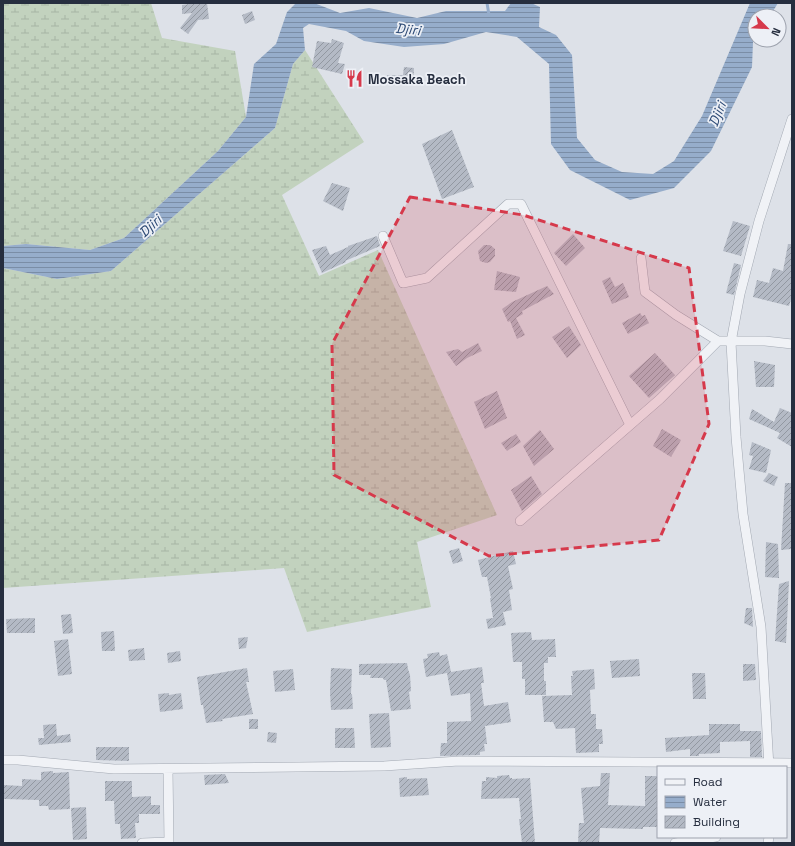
<svg xmlns="http://www.w3.org/2000/svg" width="795" height="846" font-family="'Space Grotesk',sans-serif">
	<style>
		.wetland { fill: url(#wetland-marsh) }
		.water { fill: url(#water-rules) }
		.lines { fill: none; stroke-linecap: round; stroke-linejoin: round }
		.stream { stroke: #96adcb; stroke-width: 3 }
		.building { fill: url(#building-hatch) }
		.street-casing { stroke: #a2a8b2; stroke-width: 10 }
		.street { stroke: #f0f2f6; stroke-width: 9 }
		.marked { fill: #d6394b; fill-opacity: 0.2; stroke: #d6394b; stroke-width: 3; stroke-dasharray: 8 5; stroke-linejoin: round }
		.labels { text-anchor: middle; stroke-width: 3.5; stroke-linejoin: round; paint-order: stroke }
		.poi-label { font-size: 13px; font-weight: bold; fill: #262e3f; stroke: #edf0f6; text-anchor: start }
		.water-label { font-size: 14px; font-style: italic; fill: #2e4b76; stroke: #edf0f6 }
	</style>
	<defs>
		<pattern id="wetland-marsh" width="20" height="14" patternUnits="userSpaceOnUse"><rect width="20" height="14" fill="#c2d2be"/><path d="M1 5h8M5 5V1M11 12h8M15 12V8" fill="none" stroke="#a7b5a4"/></pattern>
		<pattern id="water-rules" width="6" height="5" patternUnits="userSpaceOnUse"><rect width="6" height="5" fill="#96adcb"/><path d="M0 2.5h6" fill="none" stroke="#7a8da6"/></pattern>
		<pattern id="building-hatch" width="6" height="6" patternUnits="userSpaceOnUse"><rect width="6" height="6" fill="#b4bac5"/><path d="M-1 1l2-2M0 6l6-6M5 7l2-2" fill="none" stroke="#9298a1"/></pattern>
	</defs>
	<rect width="100%" height="100%" fill="#dde1e8"/>
	<path class="wetland" d="M 3,3 L 151,3 L 162,38 L 235,51 L 246,117 L 218,151 L 124,238 L 90,250 L 26,244 L 3,246 Z
		M 305,50 L 364,142 L 282,195 L 319,276 L 378,250 L 497,515 L 417,542 L 431,607 L 307,632 L 284,568 L 3,588 L 3,268 L 57,279 L 111,271 L 275,128 L 293,64 Z"/>
	<path class="water" d="M 296,3 L 314,3 L 340,13 L 369,8 L 417,18 L 446,11 L 505,11 L 511,3 L 531,3 L 540,7 L 539,27 L 556,35 L 572,55 L 577,138 L 595,160 L 622,172 L 653,174 L 674,161 L 702,116 L 750,3 L 778,3 L 770,16 L 755,16 L 755,39 L 753,42 L 752,67 L 711,151 L 674,188 L 630,200 L 570,170 L 551,144 L 549,64 L 517,37 L 486,32 L 444,44 L 404,47 L 364,41 L 346,31 L 309,24 L 303,28 L 305,50 L 293,64 L 275,128 L 111,271 L 57,279 L 3,268 L 3,246 L 26,244 L 90,250 L 124,238 L 218,151 L 246,117 L 254,64 L 276,44 L 287,12 Z"/>
	<g class="lines">
		<path class="stream" d="M 487,3 L 489,15"/>
	</g>
	<path class="building" d="M 196,3 L 207,3 L 209,19 L 198,20 L 188,34 L 180,28 L 192,13 L 182,14 L 182,5 Z
		M 252,11 L 255,20 L 245,24 L 242,15 Z
		M 332,39 L 344,43 L 338,63 L 345,64 L 342,74 L 312,67 L 317,41 L 331,43 Z
		M 404,67 L 414,68 L 413,85 L 387,84 L 387,75 L 403,75 Z
		M 452,130 L 474,187 L 442,199 L 422,144 Z
		M 332,183 L 350,188 L 343,211 L 323,201 Z
		M 733,221 L 750,226 L 741,256 L 723,251 Z
		M 573,234 L 585,248 L 566,266 L 554,253 Z
		M 377,236 L 380,246 L 345,261 L 346,262 L 322,273 L 312,250 L 326,246 L 330,255 L 348,247 L 348,246 Z
		M 788,244 L 792,244 L 792,296 L 789,306 L 753,297 L 757,280 L 769,283 L 773,268 L 783,271 Z
		M 484,245 L 490,245 L 495,249 L 495,256 L 490,262 L 486,263 L 480,261 L 478,251 Z
		M 734,263 L 741,265 L 734,295 L 726,293 Z
		M 497,271 L 520,277 L 516,292 L 494,290 Z
		M 610,277 L 615,287 L 623,283 L 629,297 L 612,304 L 602,281 Z
		M 547,286 L 554,294 L 522,311 L 523,314 L 516,318 L 525,335 L 517,339 L 510,321 L 508,322 L 502,309 L 512,302 Z
		M 640,313 L 642,316 L 645,315 L 649,323 L 628,334 L 622,323 Z
		M 569,326 L 581,345 L 567,358 L 552,337 Z
		M 478,343 L 482,351 L 467,358 L 456,366 L 446,352 L 458,349 L 462,352 Z
		M 655,353 L 675,375 L 649,398 L 629,376 Z
		M 754,361 L 775,365 L 774,387 L 756,387 Z
		M 497,391 L 507,418 L 485,429 L 474,402 Z
		M 780,408 L 792,413 L 792,447 L 777,438 L 780,433 L 749,419 L 752,409 L 774,422 Z
		M 662,429 L 681,440 L 671,457 L 653,446 Z
		M 540,430 L 554,449 L 534,466 L 523,446 Z
		M 516,434 L 521,442 L 507,451 L 501,443 Z
		M 752,442 L 771,450 L 766,473 L 749,469 L 753,456 L 749,455 Z
		M 769,473 L 778,477 L 774,486 L 763,481 Z
		M 531,476 L 542,494 L 522,511 L 511,490 Z
		M 785,483 L 792,483 L 791,549 L 781,550 Z
		M 766,542 L 778,544 L 779,578 L 765,577 Z
		M 459,548 L 463,561 L 453,564 L 449,551 Z
		M 513,551 L 516,564 L 508,566 L 513,589 L 509,590 L 512,610 L 503,612 L 506,625 L 488,629 L 486,619 L 493,618 L 490,598 L 491,598 L 487,577 L 482,577 L 478,560 Z
		M 789,581 L 786,643 L 775,641 L 779,584 Z
		M 746,608 L 752,608 L 753,627 L 744,623 Z
		M 71,614 L 73,633 L 63,634 L 61,615 Z
		M 35,618 L 35,633 L 7,633 L 6,619 Z
		M 114,631 L 115,651 L 102,651 L 101,632 Z
		M 531,632 L 532,640 L 555,639 L 556,657 L 548,657 L 548,663 L 544,663 L 544,681 L 546,681 L 546,695 L 525,695 L 525,679 L 522,679 L 522,662 L 513,662 L 511,633 Z
		M 248,637 L 246,648 L 239,649 L 238,638 Z
		M 68,639 L 72,674 L 58,676 L 54,641 Z
		M 144,648 L 145,660 L 129,661 L 128,650 Z
		M 180,651 L 181,661 L 168,663 L 167,653 Z
		M 439,652 L 440,656 L 447,654 L 451,672 L 482,667 L 484,683 L 481,683 L 484,706 L 508,702 L 511,722 L 485,726 L 487,744 L 484,744 L 485,751 L 480,752 L 480,755 L 440,756 L 441,743 L 447,743 L 447,722 L 471,721 L 470,693 L 451,696 L 447,673 L 426,677 L 423,659 L 428,658 L 427,654 Z
		M 639,659 L 640,676 L 612,678 L 610,661 Z
		M 407,663 L 408,669 L 410,675 L 411,691 L 409,692 L 411,709 L 391,711 L 386,680 L 384,680 L 383,678 L 370,678 L 371,675 L 359,675 L 359,664 Z
		M 743,664 L 755,664 L 756,680 L 743,681 Z
		M 247,668 L 249,682 L 246,682 L 253,714 L 222,719 L 223,721 L 206,723 L 203,705 L 201,705 L 197,677 Z
		M 331,668 L 352,669 L 351,694 L 352,694 L 353,709 L 331,710 L 330,692 Z
		M 293,669 L 295,690 L 275,692 L 273,671 Z
		M 594,669 L 595,689 L 590,690 L 591,714 L 596,714 L 596,729 L 602,729 L 603,744 L 599,744 L 599,752 L 576,753 L 575,728 L 556,729 L 553,722 L 544,722 L 542,696 L 572,695 L 571,676 L 573,676 L 572,671 Z
		M 692,673 L 705,673 L 706,699 L 693,699 Z
		M 169,693 L 169,695 L 181,693 L 183,709 L 160,712 L 158,694 Z
		M 389,713 L 391,747 L 371,748 L 369,714 Z
		M 249,719 L 258,719 L 258,729 L 249,729 Z
		M 56,724 L 57,736 L 70,734 L 71,742 L 39,745 L 38,738 L 44,738 L 43,725 Z
		M 709,724 L 740,724 L 740,731 L 761,731 L 762,757 L 750,757 L 750,741 L 720,742 L 720,753 L 699,754 L 699,756 L 690,756 L 690,749 L 666,752 L 665,738 L 709,735 Z
		M 335,728 L 354,728 L 355,748 L 335,748 Z
		M 268,732 L 277,733 L 276,743 L 267,742 Z
		M 96,747 L 129,747 L 129,761 L 96,760 Z
		M 53,771 L 53,773 L 69,772 L 70,809 L 49,810 L 48,806 L 39,806 L 39,800 L 3,799 L 3,785 L 22,786 L 22,779 L 41,780 L 41,772 Z
		M 601,773 L 610,773 L 608,805 L 645,806 L 645,776 L 658,776 L 658,827 L 643,827 L 643,829 L 600,828 L 599,843 L 578,843 L 579,823 L 584,823 L 581,788 L 600,786 Z
		M 225,774 L 229,783 L 205,785 L 204,775 Z
		M 509,775 L 510,778 L 512,778 L 512,779 L 530,778 L 535,843 L 522,843 L 519,819 L 521,819 L 519,798 L 481,799 L 482,781 L 486,781 L 486,777 L 497,778 L 497,776 Z
		M 407,777 L 407,779 L 427,778 L 429,795 L 400,797 L 399,778 Z
		M 105,781 L 132,781 L 132,797 L 151,796 L 151,805 L 160,805 L 160,814 L 139,814 L 139,823 L 135,823 L 136,838 L 121,839 L 120,824 L 115,824 L 114,801 L 105,801 Z
		M 86,807 L 87,839 L 73,840 L 71,808 Z"/>
	<g class="lines">
		<defs>
			<path id="street" d="M 383,236 L 403,283 L 427,278 L 508,204 L 521,204 L 630,425
				M 641,258 L 645,292 L 676,315 L 718,341 L 765,341 L 792,344
				M 520,521 L 660,399 L 718,341
				M 3,760 L 18,760 L 114,769 L 384,766 L 459,761 L 792,763
				M 769,767 L 761,627 L 743,514 L 736,437 L 731,342 L 740,294 L 759,221 L 792,119
				M 168,769 L 169,843
				M 142,843 L 169,842
				M 675,843 L 716,837
				M 768,843 L 769,837"/>
		</defs>
		<use href="#street" class="street-casing"/>
		<use href="#street" class="street"/>
	</g>
	<path class="marked" d="M 410,197 L 523,215 L 689,268 L 709,424 L 659,540 L 489,556 L 334,475 L 332,344 Z"/>
	<defs>
		<symbol id="restaurant-bare" viewBox="-9 -9 18 18"><path d="M-5-6h1v4h1v-4h1v4h1v-4h1v5L-1.5 .5V6h-2V.5L-5-1ZM5-6V6H3V1.5H1.5Q1.5-4 5-6Z" fill="#d6394b" stroke="#edf0f6" stroke-width="2.5" paint-order="stroke"/></symbol>
	</defs>
	<g fill-rule="evenodd">
		<use href="#restaurant-bare" x="342" y="66" width="25" height="25"/>
	</g>
	<g class="labels">
		<g class="poi-label">
			<text x="368" y="84">Mossaka Beach</text>
		</g>
		<g class="water-label">
			<text transform="translate(408 29) rotate(6)" y="5">Djiri</text>
			<text transform="translate(717 114) rotate(-68)" y="5">Djiri</text>
			<text transform="translate(150 226) rotate(-43)" y="5">Djiri</text>
		</g>
	</g>
	<rect width="795" height="846" fill="none" stroke="#262e3f" stroke-width="8"/>
	<rect x="657" y="766" width="130" height="72" fill="#edf0f6" stroke="#9da2ad"/>
	<rect x="665" y="779" width="20" height="6" fill="#f0f2f6" stroke="#9da2ad"/>
	<text x="693" y="786" font-size="12" fill="#262e3f">Road</text>
	<rect x="665" y="796" width="20" height="12" fill="url(#water-rules)" stroke="#9da2ad"/>
	<text x="693" y="806" font-size="12" fill="#262e3f">Water</text>
	<rect x="665" y="816" width="20" height="12" fill="url(#building-hatch)" stroke="#9da2ad"/>
	<text x="693" y="826" font-size="12" fill="#262e3f">Building</text>
	<g transform="translate(767 28) rotate(114)"><circle r="19" fill="#edf0f6" stroke="#9da2ad"/>
	<path d="M0-3L7 15L0 10L-7 15Z" fill="#d6394b"/>
	<text y="-6" font-size="11" font-weight="bold" text-anchor="middle" fill="#262e3f">N</text>
	</g>
</svg>
